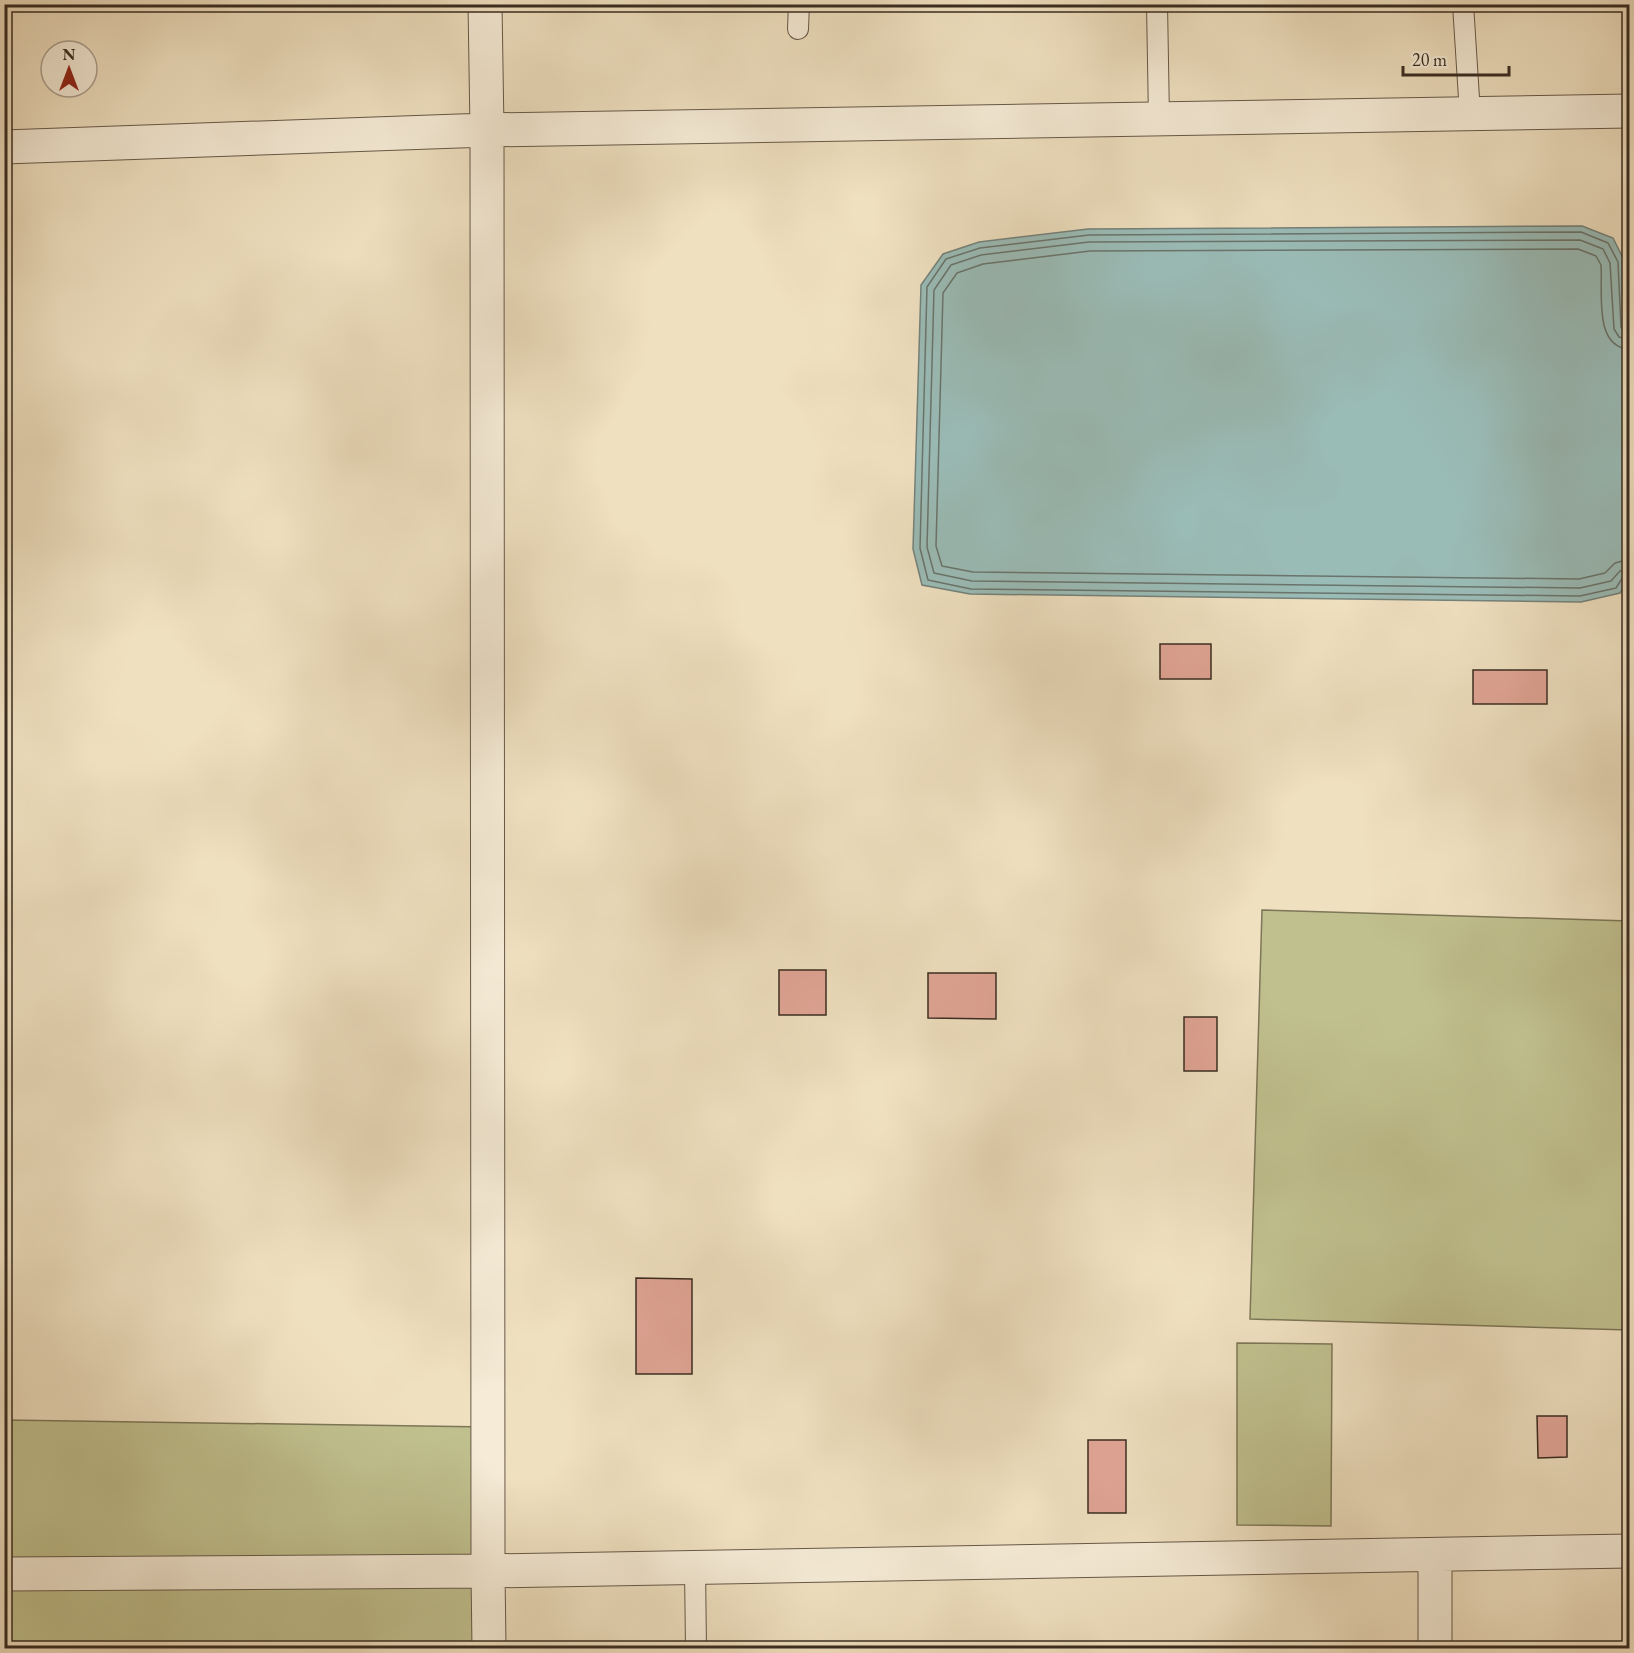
<svg xmlns="http://www.w3.org/2000/svg" width="1634" height="1653" font-family="'EB Garamond',serif">
	<style>
		.green { fill: #c0c08e; stroke: #7d7658; stroke-width: 1.5 }
		.water { fill: #9abcb7; stroke: #74827b; stroke-width: 1.5 }
		.lines { fill: none; stroke-linecap: round; stroke-linejoin: round }
		.shore { stroke: #6a746c; stroke-width: 1.5 }
		.building { fill: #e1a596; stroke: #3a2c21; stroke-width: 1.5 }
		.lane-casing { stroke: #675949; stroke-width: 22 }
		.street-casing { stroke: #675949; stroke-width: 35 }
		.lane { stroke: #f5ebd6; stroke-width: 20 }
		.street { stroke: #f5ebd6; stroke-width: 33 }
	</style>
	<rect width="100%" height="100%" fill="#efe0c0"/>
	<filter id="stains"><feTurbulence type="fractalNoise" baseFrequency=".00333" numOctaves="4"/><feColorMatrix values="0 0 0 0 .2 0 0 0 0 .09 0 0 0 0 .02 0 0 0 .5 -.17"/></filter>
	<radialGradient id="worn" r=".72"><stop offset=".6" stop-color="#630" stop-opacity="0"/><stop offset="1" stop-color="#630" stop-opacity=".3"/></radialGradient>
	<path class="green" d="M 1262,910 L 1629,921 L 1629,1330 L 1250,1319 Z
		M 1237,1343 L 1332,1344 L 1331,1526 L 1237,1525 Z
		M 5,1420 L 488,1427 L 490,1648 L 5,1648 Z"/>
	<path class="water" d="M 1582,226 L 1613,238 L 1624,260 L 1630,392 L 1630,578 L 1620,593 L 1581,602 L 970,594 L 922,585 L 913,549 L 921,285 L 943,254 L 979,242 L 1088,229 Z"/>
	<g class="lines">
		<path class="shore" d="M 1630,332 L 1624,331 L 1621,327 L 1618,262 L 1608,243 L 1581,232 L 1089,235 L 980,248 L 946,259 L 927,287 L 920,548 L 928,580 L 971,589 L 1580,596 L 1616,588 L 1623,577 L 1630,576
			M 1630,340 L 1619,337 L 1614,329 L 1610,263 L 1603,249 L 1580,240 L 1089,242 L 981,255 L 951,265 L 934,290 L 927,547 L 934,573 L 972,581 L 1580,588 L 1611,581 L 1620,571 L 1630,568
			M 1630,349 C 1593,348 1603,291 1601,265 L 1596,256 L 1578,249 L 1090,251 L 983,264 L 957,273 L 943,293 L 936,546 L 942,566 L 973,572 L 1579,579 L 1605,573 L 1615,563 L 1630,559"/>
	</g>
	<path class="building" d="M 1160,644 L 1211,644 L 1211,679 L 1160,679 Z
		M 1473,670 L 1547,670 L 1547,704 L 1473,704 Z
		M 779,970 L 826,970 L 826,1015 L 779,1015 Z
		M 928,973 L 996,973 L 996,1019 L 928,1018 Z
		M 1184,1017 L 1217,1017 L 1217,1071 L 1184,1071 Z
		M 636,1278 L 692,1279 L 692,1374 L 636,1374 Z
		M 1537,1416 L 1567,1416 L 1567,1457 L 1538,1458 Z
		M 1088,1440 L 1126,1440 L 1126,1513 L 1088,1513 Z
		M 759,1642 L 813,1642 L 813,1648 L 759,1648 Z
		M 584,1645 L 634,1645 L 634,1648 L 584,1648 Z"/>
	<g class="lines">
		<defs>
			<path id="lane" d="M 1157,4 L 1159,119
				M 1463,4 L 1470,114
				M 798,29 L 799,4
				M 695,1568 L 696,1648"/>
			<path id="street" d="M 4,147 L 487,130 L 485,4
				M 1435,1555 L 1435,1648
				M 4,1574 L 488,1571 L 487,130 L 1630,111
				M 489,1648 L 488,1571 L 1630,1551"/>
		</defs>
		<use href="#lane" class="lane-casing"/>
		<use href="#street" class="street-casing"/>
		<use href="#lane" class="lane"/>
		<use href="#street" class="street"/>
	</g>
	<rect width="1634" height="1653" fill="none" stroke="#efe0c0" stroke-width="24"/>
	<rect x="6" y="6" width="1622" height="1641" fill="none" stroke="#3a2c21" stroke-width="3"/>
	<rect x="12" y="12" width="1610" height="1629" fill="none" stroke="#3a2c21" stroke-width="1.5"/>
	<g transform="translate(69 69)"><circle r="28" fill="#f5ebd6" stroke="#aa9f8e" stroke-width="1.5"/>
	<path d="M0-4.5L10 22L0 15L-10 22Z" fill="#8f2418"/>
	<text y="-9" font-size="16" font-weight="bold" text-anchor="middle" fill="#3a2c21">N</text>
	</g>
	<path d="M1403 66v9h106v-9" fill="none" stroke="#3a2c21" stroke-width="3"/>
	<text x="1412" y="66" font-size="18" fill="#3a2c21" stroke="#f5ebd6" stroke-width="4.5" paint-order="stroke">20 m</text>
	<rect width="100%" height="100%" filter="url(#stains)"/>
	<rect width="100%" height="100%" fill="url(#worn)"/>
</svg>
